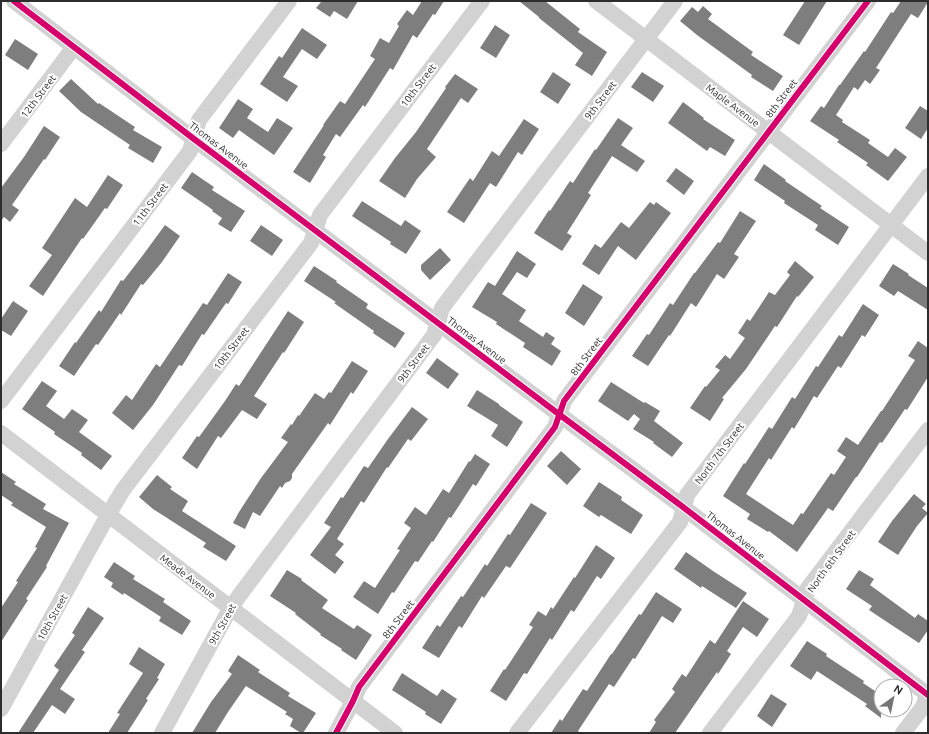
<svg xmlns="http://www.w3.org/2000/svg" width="929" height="734" font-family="Ubuntu,sans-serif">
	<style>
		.building { fill: #7e7e7e }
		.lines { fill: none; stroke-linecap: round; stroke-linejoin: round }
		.street { stroke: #d2d2d2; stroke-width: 16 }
		.cycleway-casing { stroke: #fff; stroke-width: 8 }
		.cycleway { stroke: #d6006c; stroke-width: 6 }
		.labels { text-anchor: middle; stroke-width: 4; stroke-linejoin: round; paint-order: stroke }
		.street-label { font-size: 10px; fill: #2d2d2d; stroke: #fff }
	</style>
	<rect width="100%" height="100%" fill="#fff"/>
	<path class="building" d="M 319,1 L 358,1 L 347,19 L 334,11 L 330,17 L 316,8 L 321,2 Z
		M 422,1 L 444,1 L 435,15 L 433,14 L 417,38 L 413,35 L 393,70 L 390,68 L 365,107 L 363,105 L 340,137 L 336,134 L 323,155 L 326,157 L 310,183 L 293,172 L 324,125 L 323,125 L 340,101 L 345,104 L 375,59 L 370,56 L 380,38 L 389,43 L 399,26 L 397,24 L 407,10 L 413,15 Z
		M 519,1 L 545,1 L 580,29 L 578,32 L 607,52 L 592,76 L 575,65 L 583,53 L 539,18 L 539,17 Z
		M 805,1 L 827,1 L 799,45 L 783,35 Z
		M 901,1 L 928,1 L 928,2 L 918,18 L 911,14 L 876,68 L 880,70 L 870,84 L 865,80 L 858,90 L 854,87 L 836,115 L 843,120 L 842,122 L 870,140 L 868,143 L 888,157 L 895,148 L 907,157 L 888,181 L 866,165 L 868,163 L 837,142 L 839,140 L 810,121 L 821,106 L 824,108 L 839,85 L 840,85 L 864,51 L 865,52 L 891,12 L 893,13 Z
		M 703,6 L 712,14 L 708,19 L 753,52 L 751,55 L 783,76 L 773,91 L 751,77 L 752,75 L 697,35 L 680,21 L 692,7 L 698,12 Z
		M 495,25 L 510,35 L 496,58 L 480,48 Z
		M 302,28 L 327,45 L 317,59 L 302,49 L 283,77 L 298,86 L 287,102 L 260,84 L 279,56 L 282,58 Z
		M 15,39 L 38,54 L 28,70 L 5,55 Z
		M 553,72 L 571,84 L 558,104 L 540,92 Z
		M 642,72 L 664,86 L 653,102 L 631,87 Z
		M 455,74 L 478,89 L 468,103 L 461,98 L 427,149 L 436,157 L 417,179 L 405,198 L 379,181 L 395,158 L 416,132 L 446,88 L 445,87 Z
		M 71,79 L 98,104 L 99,103 L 135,127 L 133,130 L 162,147 L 153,163 L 128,148 L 130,145 L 81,112 L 59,91 Z
		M 238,99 L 253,109 L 247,118 L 268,132 L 277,118 L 293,128 L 274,155 L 239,130 L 233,138 L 219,128 Z
		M 683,102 L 704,118 L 703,119 L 735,140 L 725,156 L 710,147 L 707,151 L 668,123 Z
		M 920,106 L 928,111 L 928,128 L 921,139 L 905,128 Z
		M 618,118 L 633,128 L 621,145 L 645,161 L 637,172 L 612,156 L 588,193 L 591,195 L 567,233 L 572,236 L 562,251 L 534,233 L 549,210 L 550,211 L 570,181 L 573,183 L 595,149 L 596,150 Z
		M 524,119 L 539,129 L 522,155 L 518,152 L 496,187 L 490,183 L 464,223 L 447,212 L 470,178 L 473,181 L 492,151 L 499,156 Z
		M 44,126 L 60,137 L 45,160 L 44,159 L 12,205 L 19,210 L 10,222 L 4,217 L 1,221 L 1,188 L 24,157 Z
		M 764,164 L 786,180 L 785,181 L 822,206 L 820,208 L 849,227 L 838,245 L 815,230 L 818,225 L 784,203 L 785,201 L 754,180 Z
		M 676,168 L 694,181 L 684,195 L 666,181 Z
		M 192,172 L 214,187 L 212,190 L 245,211 L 231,232 L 218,224 L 222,218 L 212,211 L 213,210 L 181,188 Z
		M 108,175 L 123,185 L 107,209 L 105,208 L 83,239 L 82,238 L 43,296 L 29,286 L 52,255 L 42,248 L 75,198 L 87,207 Z
		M 362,201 L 401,226 L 405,220 L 421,231 L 406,254 L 390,244 L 391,242 L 352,216 Z
		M 650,202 L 654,205 L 656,202 L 671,213 L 636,260 L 618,246 L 599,275 L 582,264 L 595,244 L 601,248 L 621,222 L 629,228 Z
		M 740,211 L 756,221 L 734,254 L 739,257 L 724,279 L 717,274 L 696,307 L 691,303 L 670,336 L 669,335 L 648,366 L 632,356 L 647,334 L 649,335 L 670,303 L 673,305 L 694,273 L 695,273 L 718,242 L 720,243 Z
		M 165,225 L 180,236 L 162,262 L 143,285 L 141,284 L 121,315 L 120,313 L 98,345 L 96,344 L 74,376 L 59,366 L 75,342 L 76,343 L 99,310 L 101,312 L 121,280 L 123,281 L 143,255 Z
		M 261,225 L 283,240 L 272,256 L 250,241 Z
		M 440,248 L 451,260 L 430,280 L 421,270 L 421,265 Z
		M 517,251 L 536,264 L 527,278 L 517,272 L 502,294 L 526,310 L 519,321 L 543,337 L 546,332 L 555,338 L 551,344 L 561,351 L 552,366 L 523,347 L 525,343 L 496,324 L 497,322 L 472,307 L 488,282 L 495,286 Z
		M 795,261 L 814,277 L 798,297 L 797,296 L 777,327 L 775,326 L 746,369 L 722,398 L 724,399 L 710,421 L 690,408 L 705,386 L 706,387 L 720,370 L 715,367 L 725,355 L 730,359 L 745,338 L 738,333 L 747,319 L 750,321 L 769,292 L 775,295 L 790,275 L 787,272 Z
		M 893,264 L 909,274 L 908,275 L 928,288 L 928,310 L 898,291 L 894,296 L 879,286 Z
		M 314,266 L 337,281 L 336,282 L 368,304 L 366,308 L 405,333 L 395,348 L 373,333 L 374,331 L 334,303 L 336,302 L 304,281 Z
		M 228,273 L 242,282 L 228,304 L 226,303 L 204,335 L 202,334 L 182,366 L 179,365 L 153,405 L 133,430 L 112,413 L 126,395 L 132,400 L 156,364 L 160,367 L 203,303 L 207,305 Z
		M 583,284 L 603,297 L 584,326 L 565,313 Z
		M 13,301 L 28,311 L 11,336 L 1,330 L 1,319 Z
		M 863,304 L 879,315 L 865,337 L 862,335 L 841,368 L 838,366 L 817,398 L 814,396 L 794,429 L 792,427 L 771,460 L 769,458 L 746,494 L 793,525 L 801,513 L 803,514 L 831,473 L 834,475 L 846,457 L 837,451 L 846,437 L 858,445 L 881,411 L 882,411 L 915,360 L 908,356 L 918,341 L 928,348 L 928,377 L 907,410 L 905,409 L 882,443 L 880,442 L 857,477 L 856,477 L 833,511 L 828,508 L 797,552 L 769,531 L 768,532 L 747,519 L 750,514 L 723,496 L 744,463 L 745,464 L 769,427 L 772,429 L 792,397 L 795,399 L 816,366 L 818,367 L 839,335 L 842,337 Z
		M 288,311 L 304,322 L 284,353 L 283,352 L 254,396 L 267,404 L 257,419 L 242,410 L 221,438 L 218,436 L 197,469 L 182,458 L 197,436 L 199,437 L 225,401 L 236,384 L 239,386 Z
		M 437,358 L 459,374 L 448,389 L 426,373 Z
		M 352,361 L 368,371 L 353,394 L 351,392 L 330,425 L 328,423 L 292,474 L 292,478 L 290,481 L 285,483 L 282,488 L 280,486 L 260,516 L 253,512 L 245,529 L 233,523 L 239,512 L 261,478 L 288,442 L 281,438 L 291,424 L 292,425 L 298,415 L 299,416 L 315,393 L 324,399 L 329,392 L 331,393 Z
		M 42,381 L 57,391 L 46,406 L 64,419 L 72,409 L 88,420 L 79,432 L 112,456 L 101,470 L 81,455 L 82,453 L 54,434 L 55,432 L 22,409 Z
		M 611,382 L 644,403 L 645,402 L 660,411 L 654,421 L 683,443 L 672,457 L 653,443 L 654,442 L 633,429 L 640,419 L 634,414 L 628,421 L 598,401 Z
		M 477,390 L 499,404 L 499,405 L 523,422 L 507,447 L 491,436 L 498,425 L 467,406 Z
		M 412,407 L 428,419 L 411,441 L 408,439 L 388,468 L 387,467 L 364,503 L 361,501 L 337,539 L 344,544 L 335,555 L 344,562 L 335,574 L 310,555 L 331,527 L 324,523 L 341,497 L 343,498 L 364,466 L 368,468 L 388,439 Z
		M 561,451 L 581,469 L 567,485 L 547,466 Z
		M 475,454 L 490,464 L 476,486 L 473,484 L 451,518 L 449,517 L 433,542 L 432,541 L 418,562 L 415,561 L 394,593 L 392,592 L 378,614 L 353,597 L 364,581 L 375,588 L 400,550 L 397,549 L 411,528 L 404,523 L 415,507 L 426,515 L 443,489 L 449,493 L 469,461 L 470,462 Z
		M 1,472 L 16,482 L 14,484 L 46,504 L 43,509 L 69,523 L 46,566 L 47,567 L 26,599 L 28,600 L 1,642 L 1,608 L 18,582 L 16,581 L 37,548 L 35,547 L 46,527 L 11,505 L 13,503 L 1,495 Z
		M 157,475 L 172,487 L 170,489 L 188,501 L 182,511 L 236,546 L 226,561 L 203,547 L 206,543 L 153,509 L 139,497 Z
		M 599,482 L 622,497 L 621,500 L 643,515 L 631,534 L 601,515 L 599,517 L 583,506 Z
		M 914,494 L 926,504 L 922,508 L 928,513 L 917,526 L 898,555 L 878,542 L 892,521 Z
		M 531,503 L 547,513 L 510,568 L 506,566 L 484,598 L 482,596 L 462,628 L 459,626 L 439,658 L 422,648 L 437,625 L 440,627 L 461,596 L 463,597 L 485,564 L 487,566 L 508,534 L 510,535 Z
		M 596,545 L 615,558 L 601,579 L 597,576 L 574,612 L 571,610 L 552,640 L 550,638 L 527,674 L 524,673 L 506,701 L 490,691 L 504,669 L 505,670 L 533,627 L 529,625 L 538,611 L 546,616 L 551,607 L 553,609 L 574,577 L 575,578 Z
		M 686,552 L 713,571 L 747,593 L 736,608 L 702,586 L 701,588 L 674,569 Z
		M 114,562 L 135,576 L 133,579 L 165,599 L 163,602 L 191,621 L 182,635 L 159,621 L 161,617 L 124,593 L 123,595 L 111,587 L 113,583 L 104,577 Z
		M 287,570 L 302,579 L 301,580 L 328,600 L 322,608 L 354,629 L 357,625 L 372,635 L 356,660 L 341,650 L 342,649 L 320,635 L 321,634 L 295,614 L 296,613 L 270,596 Z
		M 859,570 L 874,579 L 870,585 L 915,618 L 918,614 L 928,621 L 928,630 L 919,643 L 887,622 L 869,610 L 872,606 L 846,589 Z
		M 656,592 L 682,609 L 673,623 L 662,616 L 635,659 L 633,658 L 614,687 L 609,684 L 578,731 L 580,733 L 551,733 L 560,719 L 562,721 L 583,689 L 587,691 L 611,654 L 612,654 L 639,614 L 641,615 Z
		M 743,601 L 769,619 L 757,637 L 743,627 L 727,651 L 731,654 L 718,674 L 717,672 L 675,733 L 649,733 L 656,722 L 654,720 L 675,692 L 672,689 L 682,674 L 686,677 L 710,640 L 715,644 Z
		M 88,607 L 104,618 L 82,650 L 85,652 L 60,689 L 75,699 L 65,714 L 52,705 L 33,733 L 18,733 L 59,670 L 54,666 L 75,635 L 72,633 Z
		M 807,641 L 827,654 L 826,656 L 864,681 L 863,683 L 881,695 L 881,718 L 865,706 L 867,704 L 817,671 L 811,680 L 790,666 Z
		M 139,647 L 165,664 L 157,678 L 159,679 L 146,699 L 148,700 L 127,733 L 108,733 L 120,714 L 117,713 L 143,673 L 129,664 Z
		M 238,655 L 260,670 L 258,672 L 290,693 L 288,696 L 316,713 L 303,733 L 301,733 L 290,726 L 293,719 L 285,714 L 287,712 L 246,686 L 228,712 L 215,733 L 192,733 L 211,702 L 232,674 L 228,671 Z
		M 402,673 L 437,696 L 442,689 L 457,699 L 441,724 L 425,714 L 426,712 L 392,690 Z
		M 771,694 L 787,704 L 772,727 L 757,716 Z"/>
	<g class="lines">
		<path class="street" d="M 14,1 L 194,139 L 560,415 L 683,507 L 928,695
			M 596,1 L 928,253
			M 1,144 L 74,47
			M 1,401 L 190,151 L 199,120 L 289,1
			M 1,433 L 395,733
			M 1,709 L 108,515 L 123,490 L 311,243 L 320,215 L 482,1
			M 162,733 L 230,609 L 239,596 L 434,335 L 442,308 L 675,1
			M 336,733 L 353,701 L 359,687 L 555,427 L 564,401 L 868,1
			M 517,733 L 680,522 L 687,495 L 928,176
			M 710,733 L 799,616 L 808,588 L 928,430
			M 903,733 L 923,707 L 928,693"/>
		<defs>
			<path id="cycleway" d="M 14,1 L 194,139 L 560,415 L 683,507 L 928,695
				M 336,733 L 353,701 L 359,687 L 555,427 L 564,401 L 868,1"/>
		</defs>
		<use href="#cycleway" class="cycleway-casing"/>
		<use href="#cycleway" class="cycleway"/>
	</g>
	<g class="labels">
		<g class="street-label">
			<text transform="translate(418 85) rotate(-53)" y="4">10th Street</text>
			<text transform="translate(38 96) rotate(-53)" y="4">12th Street</text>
			<text transform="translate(781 98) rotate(-53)" y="4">8th Street</text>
			<text transform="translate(600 100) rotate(-53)" y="4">9th Street</text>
			<text transform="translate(733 105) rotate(37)" y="4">Maple Avenue</text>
			<text transform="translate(219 145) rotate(37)" y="4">Thomas Avenue</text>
			<text transform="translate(150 204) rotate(-53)" y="4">11th Street</text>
			<text transform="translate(477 340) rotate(37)" y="4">Thomas Avenue</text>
			<text transform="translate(231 348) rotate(-53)" y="4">10th Street</text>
			<text transform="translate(586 356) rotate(-53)" y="4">8th Street</text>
			<text transform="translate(413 363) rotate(-53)" y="4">9th Street</text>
			<text transform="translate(719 453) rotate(-53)" y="4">North 7th Street</text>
			<text transform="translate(736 535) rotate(38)" y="4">Thomas Avenue</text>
			<text transform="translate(831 561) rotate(-54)" y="4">North 6th Street</text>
			<text transform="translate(188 576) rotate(37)" y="4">Meade Avenue</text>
			<text transform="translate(52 617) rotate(-61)" y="4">10th Street</text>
			<text transform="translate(398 619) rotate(-53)" y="4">8th Street</text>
			<text transform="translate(222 624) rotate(-61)" y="4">9th Street</text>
		</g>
	</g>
	<rect width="929" height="734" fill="none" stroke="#2d2d2d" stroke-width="4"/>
	<g transform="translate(893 698) rotate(33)"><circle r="19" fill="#ffffff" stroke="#ababab"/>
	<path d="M0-3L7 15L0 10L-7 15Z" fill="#767676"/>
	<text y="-6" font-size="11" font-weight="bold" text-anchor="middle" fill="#2d2d2d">N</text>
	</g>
</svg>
